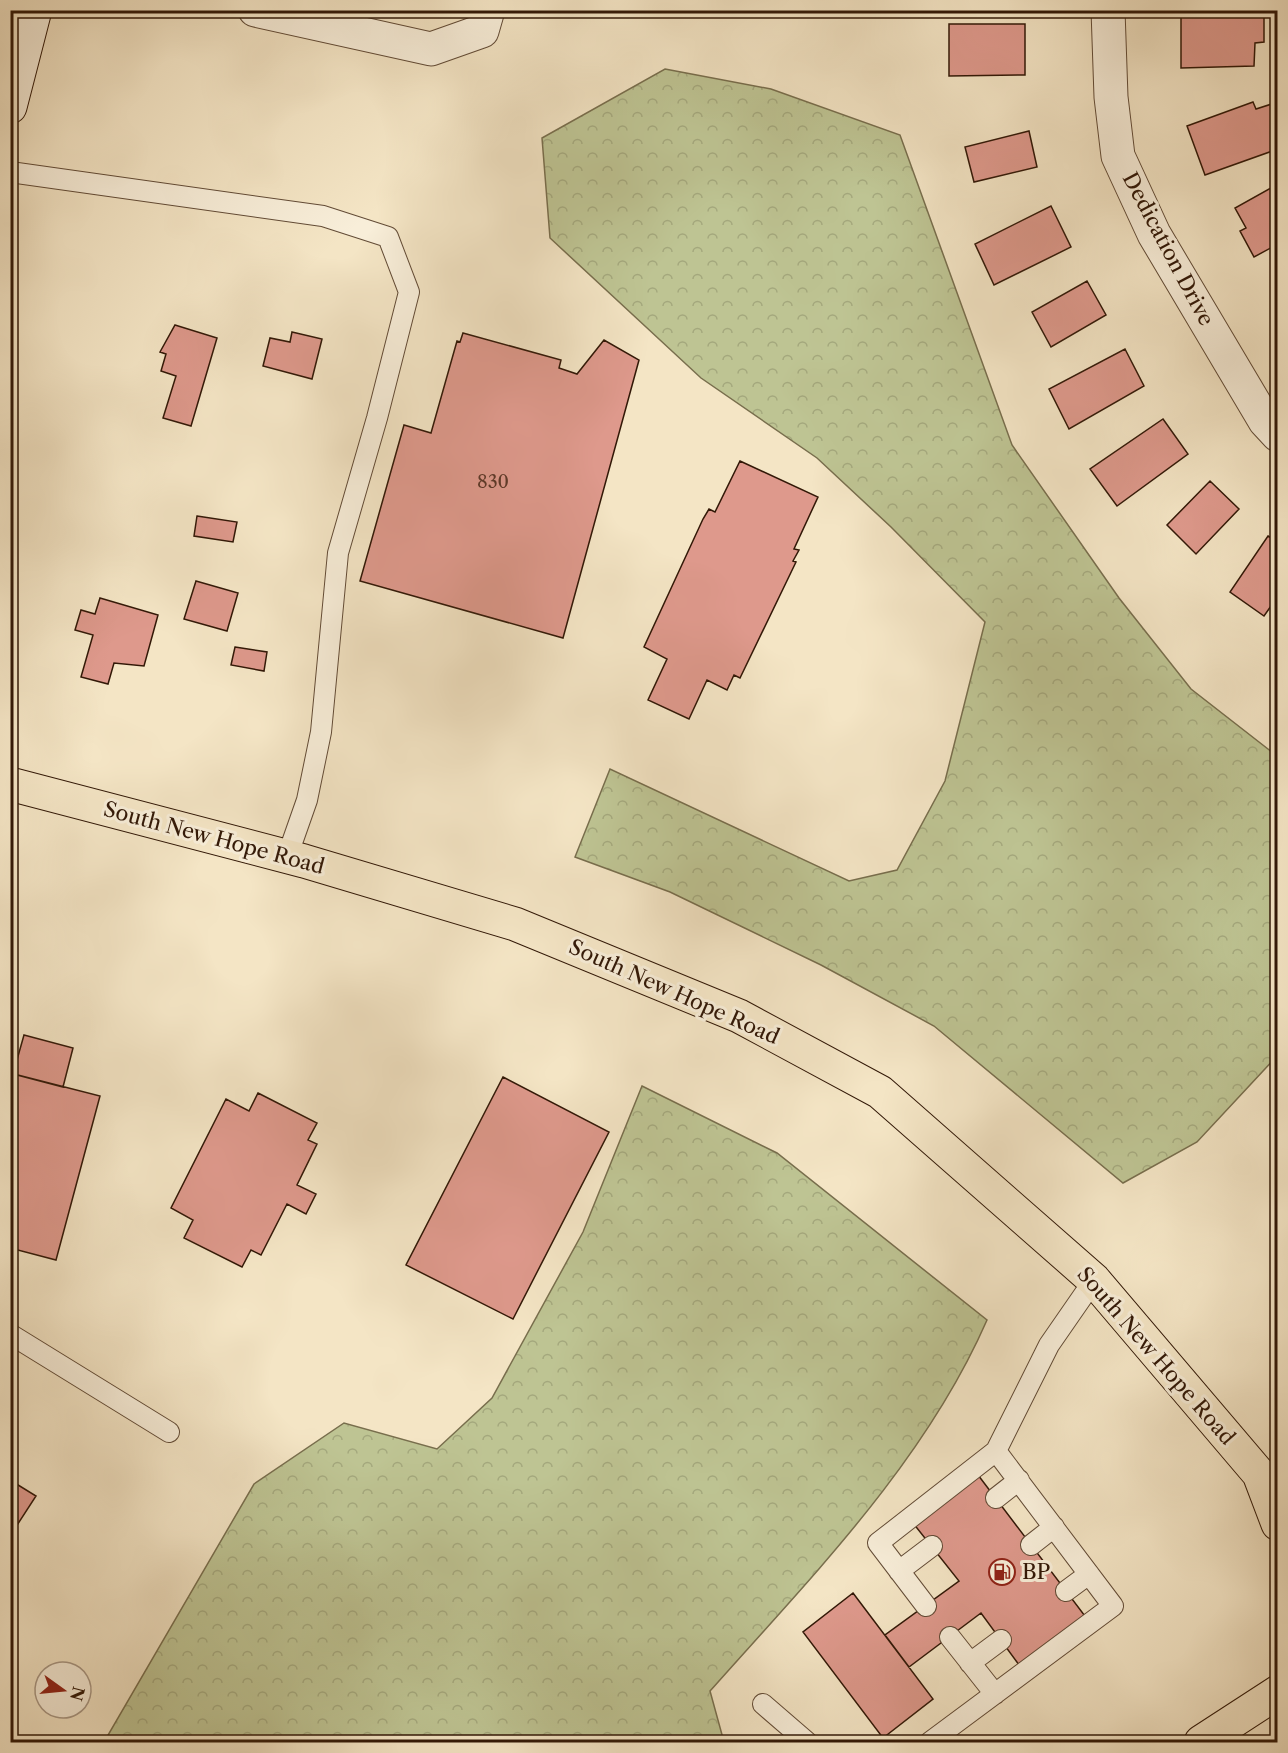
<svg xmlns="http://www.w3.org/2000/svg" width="1288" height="1753" font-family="'Libre Caslon Text',serif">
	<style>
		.forest { fill: url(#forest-crowns); stroke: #786e4d; stroke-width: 1.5 }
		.building { fill: #de998c; stroke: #321807; stroke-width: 1.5 }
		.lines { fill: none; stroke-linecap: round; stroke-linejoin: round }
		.lane-casing { stroke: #624b36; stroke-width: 22 }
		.street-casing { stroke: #624b36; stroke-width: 35 }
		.secondary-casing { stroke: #321807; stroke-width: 35 }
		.primary-casing { stroke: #321807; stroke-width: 35 }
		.lane { stroke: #f8eed9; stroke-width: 20 }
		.street { stroke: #f8eed9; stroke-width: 33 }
		.secondary { stroke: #f8eed9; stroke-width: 33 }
		.primary { stroke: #f4e5c5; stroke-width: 33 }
		.labels { text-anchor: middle; stroke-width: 6; stroke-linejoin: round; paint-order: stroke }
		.number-label { font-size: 18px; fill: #5d3828 }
		.street-label { font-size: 21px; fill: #321807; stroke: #f8eed9 }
		.poi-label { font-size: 21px; fill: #321807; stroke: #f8eed9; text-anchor: start }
	</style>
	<defs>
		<pattern id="forest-crowns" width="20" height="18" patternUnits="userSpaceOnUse" patternTransform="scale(1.5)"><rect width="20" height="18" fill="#bec493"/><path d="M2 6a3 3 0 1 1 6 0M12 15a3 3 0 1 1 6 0" fill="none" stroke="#a4a87d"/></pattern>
	</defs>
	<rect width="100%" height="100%" fill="#f4e5c5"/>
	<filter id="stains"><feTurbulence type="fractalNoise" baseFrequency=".00333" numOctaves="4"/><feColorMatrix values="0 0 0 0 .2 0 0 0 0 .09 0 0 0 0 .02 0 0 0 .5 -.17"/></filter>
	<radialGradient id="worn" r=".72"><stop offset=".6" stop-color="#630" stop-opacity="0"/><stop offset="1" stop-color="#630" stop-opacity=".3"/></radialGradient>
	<path class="forest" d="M 665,69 L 771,89 L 900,135 L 1012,445 L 1119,598 L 1191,689 L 1277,756 L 1277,1056 L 1197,1142 L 1123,1183 L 934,1026 L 821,965 L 670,892 L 575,857 L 610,769 L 849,881 L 897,870 L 945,781 L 985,622 L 891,527 L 817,458 L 701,378 L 550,238 L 542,138 Z
		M 642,1086 L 777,1153 L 987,1320 C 925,1462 812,1576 710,1691 L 724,1742 L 104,1742 L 254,1484 L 344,1423 L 437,1449 L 492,1398 L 583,1232 Z"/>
	<path class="building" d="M 1264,14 L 1264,42 L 1255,43 L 1254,66 L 1181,68 L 1181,15 Z
		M 949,24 L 1025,24 L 1025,75 L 949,76 Z
		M 1253,102 L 1256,109 L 1278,102 L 1278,149 L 1205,175 L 1187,126 Z
		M 1029,131 L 1037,167 L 974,182 L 965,147 Z
		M 1278,184 L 1278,244 L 1254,257 L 1240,231 L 1246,228 L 1235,208 Z
		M 1051,206 L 1071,247 L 994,285 L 975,244 Z
		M 1087,281 L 1106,315 L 1051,347 L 1032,312 Z
		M 175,325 L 217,338 L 191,426 L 163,418 L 176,376 L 161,371 L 166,354 L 160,352 Z
		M 292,332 L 322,339 L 312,379 L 263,366 L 270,338 L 290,342 Z
		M 463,333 L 561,360 L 559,368 L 577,374 L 604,340 L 639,360 L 563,638 L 360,581 L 404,425 L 431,433 L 457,341 L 460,342 Z
		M 1125,349 L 1144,386 L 1069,429 L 1049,389 Z
		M 1163,419 L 1188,454 L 1117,506 L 1090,469 Z
		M 740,461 L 818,497 L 794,549 L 799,550 L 793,561 L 796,562 L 740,678 L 734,675 L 727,690 L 707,680 L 689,719 L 648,700 L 667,659 L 644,647 L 703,519 L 709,509 L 715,512 Z
		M 1210,481 L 1239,509 L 1196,554 L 1167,525 Z
		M 197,516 L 237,522 L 233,542 L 194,536 Z
		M 1268,536 L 1278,542 L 1278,596 L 1264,616 L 1230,592 Z
		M 196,581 L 238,593 L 227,631 L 184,619 Z
		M 100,598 L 158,615 L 144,666 L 114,663 L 108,684 L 81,677 L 93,635 L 75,630 L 81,610 L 95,614 Z
		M 235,647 L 267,652 L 264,671 L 231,665 Z
		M 24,1035 L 73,1048 L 63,1087 L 13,1074 Z
		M 10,1073 L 100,1096 L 56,1260 L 10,1248 Z
		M 503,1077 L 609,1132 L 513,1319 L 406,1265 Z
		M 258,1093 L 317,1123 L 308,1140 L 317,1144 L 297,1185 L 316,1194 L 306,1214 L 287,1204 L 261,1255 L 251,1250 L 242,1267 L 184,1238 L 193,1220 L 171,1208 L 226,1099 L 249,1111 Z
		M 975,1471 L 1088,1620 L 1022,1669 L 981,1613 L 909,1667 L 885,1635 L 959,1581 L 913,1523 Z
		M 10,1480 L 36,1496 L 10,1536 Z
		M 853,1593 L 933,1699 L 883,1738 L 803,1632 Z"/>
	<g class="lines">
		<defs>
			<path id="lane" d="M 10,172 L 323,216 L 388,237 L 409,292 L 377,418 L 338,553 L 321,732 L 307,800 L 287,857
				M 10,1334 L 169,1432
				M 996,1498 L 1019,1480
				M 1031,1545 L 1054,1527
				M 899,1571 L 932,1546
				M 1066,1591 L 1089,1574
				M 926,1606 L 878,1543 L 996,1451
				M 950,1637 L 995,1694
				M 970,1663 L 1001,1640
				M 763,1704 L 807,1742
				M 930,1742 L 1113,1606 L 996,1451 L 1049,1345 L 1094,1280"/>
			<path id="street" d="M 255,10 L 431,49 L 482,31 L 488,10
				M 1108,10 L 1111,97 L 1118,156 L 1154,234 L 1265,421 L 1278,435"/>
			<path id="secondary" d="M 10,107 L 35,10"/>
			<path id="primary" d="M 10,784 L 304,861 L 515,924 L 739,1016 L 880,1092 L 1094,1280 L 1259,1474 L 1278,1489
				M 1259,1474 L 1278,1524
				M 1201,1742 L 1278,1692"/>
		</defs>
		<use href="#lane" class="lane-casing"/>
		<use href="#street" class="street-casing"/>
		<use href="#secondary" class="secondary-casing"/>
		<use href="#primary" class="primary-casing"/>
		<use href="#lane" class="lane"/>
		<use href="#street" class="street"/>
		<use href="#secondary" class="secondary"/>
		<use href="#primary" class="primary"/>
	</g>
	<defs>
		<symbol id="fuel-ring" viewBox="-11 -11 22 22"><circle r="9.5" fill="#f8eed9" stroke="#8f2418" stroke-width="1.5"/><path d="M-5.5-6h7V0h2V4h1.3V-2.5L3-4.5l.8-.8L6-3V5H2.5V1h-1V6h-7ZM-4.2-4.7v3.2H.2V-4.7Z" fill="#8f2418"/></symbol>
	</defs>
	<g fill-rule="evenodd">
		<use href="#fuel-ring" x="987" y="1557" width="30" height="30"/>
	</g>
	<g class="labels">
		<g class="number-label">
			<text x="493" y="488">830</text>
		</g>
		<g class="street-label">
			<text transform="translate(1168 249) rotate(62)" y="7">Dedication Drive</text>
			<text transform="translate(214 838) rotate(15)" y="7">South New Hope Road</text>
			<text transform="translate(674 992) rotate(24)" y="7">South New Hope Road</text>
			<text transform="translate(1156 1356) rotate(49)" y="7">South New Hope Road</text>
		</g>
		<g class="poi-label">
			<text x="1022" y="1579">BP</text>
		</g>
	</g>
	<rect width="1288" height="1753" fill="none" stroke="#f4e5c5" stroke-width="36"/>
	<rect x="12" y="12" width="1264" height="1729" fill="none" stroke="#321807" stroke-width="3"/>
	<rect x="18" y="18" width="1252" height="1717" fill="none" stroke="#321807" stroke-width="1.5"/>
	<g transform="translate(63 1690) rotate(105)"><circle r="28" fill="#f8eed9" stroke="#a99885" stroke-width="1.5"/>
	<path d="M0-4.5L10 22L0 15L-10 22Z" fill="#8f2418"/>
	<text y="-9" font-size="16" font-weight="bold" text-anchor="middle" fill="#321807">N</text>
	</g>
	<rect width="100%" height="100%" filter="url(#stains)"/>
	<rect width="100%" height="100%" fill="url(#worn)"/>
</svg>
